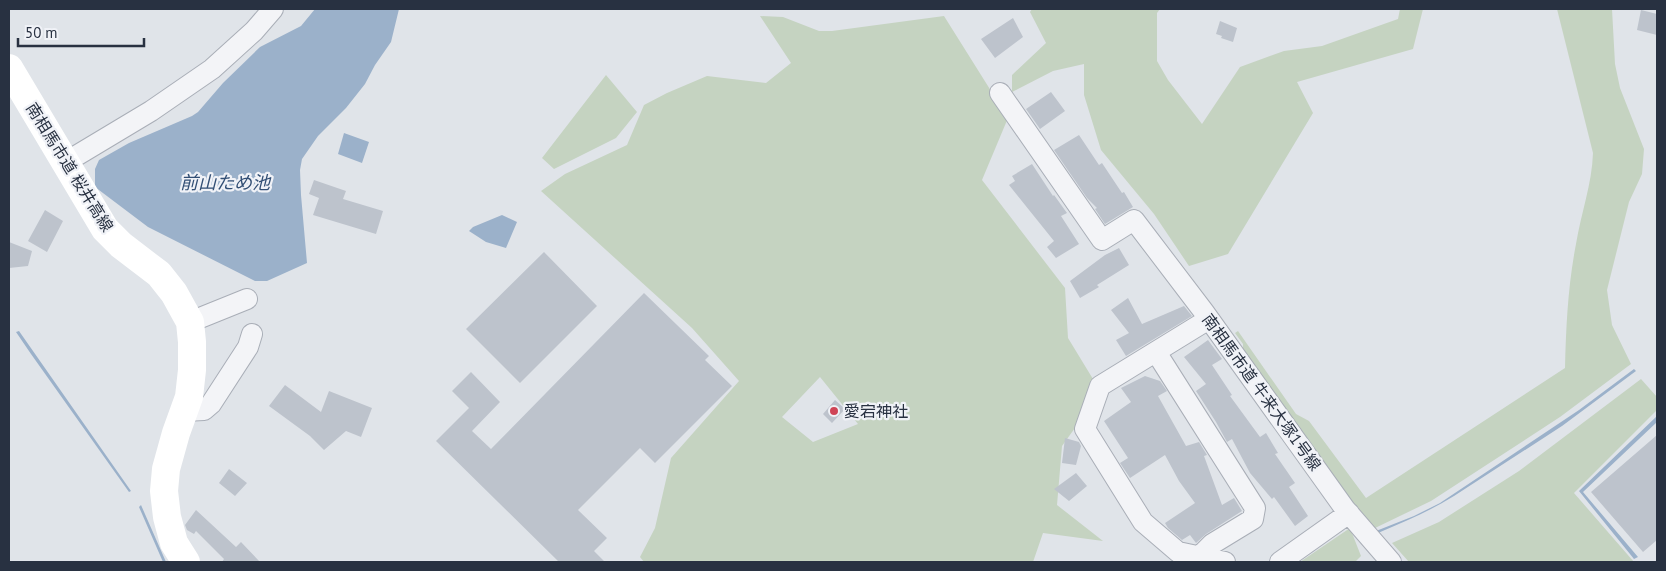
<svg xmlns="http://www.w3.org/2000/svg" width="1666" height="571" font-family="'PT Sans','Noto Sans JP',sans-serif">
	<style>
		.green { fill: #c5d3c1; fill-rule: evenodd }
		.water { fill: #9bb1ca }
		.building { fill: #bdc3cc }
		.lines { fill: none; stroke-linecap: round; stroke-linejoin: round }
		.street-casing { stroke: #a9aeb7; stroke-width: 22 }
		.street { stroke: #f3f4f7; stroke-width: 20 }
		.secondary { stroke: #fff; stroke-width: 28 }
		.poi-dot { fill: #cf4456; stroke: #f0f2f7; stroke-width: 2 }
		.labels { text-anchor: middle; stroke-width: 4.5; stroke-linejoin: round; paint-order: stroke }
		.street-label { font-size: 16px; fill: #283141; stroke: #f0f2f7 }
		.poi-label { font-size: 16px; fill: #283141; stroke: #f0f2f7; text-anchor: start }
		.water-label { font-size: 18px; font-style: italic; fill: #324f75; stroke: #f0f2f7 }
	</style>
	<rect width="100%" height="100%" fill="#e0e4e9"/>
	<path class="green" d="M 1032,9 L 1160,9 L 1157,13 L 1157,61 L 1168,80 L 1202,124 L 1240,67 L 1284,51 L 1322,46 L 1398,19 L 1400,9 L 1423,9 L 1413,49 L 1297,82 L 1313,113 L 1228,254 L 1189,266 L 1154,214 L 1101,150 L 1084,95 L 1084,64 L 1053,71 L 1012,92 L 1012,75 L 1046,43 L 1030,12 Z
		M 1557,9 L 1612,9 L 1615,64 L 1620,88 L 1644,149 L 1642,174 L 1629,202 L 1607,290 L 1612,325 L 1631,364 L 1560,417 L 1431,501 L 1373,529 L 1351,504 L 1243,352 L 1243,344 L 1235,333 L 1238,331 L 1296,414 L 1309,421 L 1366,498 L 1565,368 C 1566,326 1568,285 1576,244 C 1581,213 1592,184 1593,153 Z
		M 760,16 L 783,17 L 819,31 L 832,31 L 944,16 L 1008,118 L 982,180 L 1065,288 L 1068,338 L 1096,384 L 1085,414 L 1062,446 L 1057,505 L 1103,541 L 1043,533 L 1033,562 L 644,562 L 640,557 L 655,528 L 671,458 L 739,381 L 692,328 L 541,191 L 565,174 L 627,145 L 644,105 L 667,93 L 707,76 L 766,83 L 791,63 ZM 820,377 L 858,424 L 813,442 L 782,417 Z
		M 606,75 L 637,112 L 616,138 L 554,169 L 542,158 Z
		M 1641,379 L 1657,397 L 1657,410 L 1574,493 L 1634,562 L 1409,562 L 1392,543 L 1439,522 L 1519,471 Z
		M 1350,528 L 1361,556 L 1355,562 L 1300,562 Z"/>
	<path class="water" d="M 315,9 L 399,9 L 391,42 L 375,65 L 365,84 L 346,108 L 318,136 L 302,159 L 300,170 L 301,195 L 307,263 L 267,281 L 255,281 L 148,227 L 95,187 L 95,169 L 99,160 L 129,143 L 192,116 L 198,112 L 223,83 L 260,47 L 301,26 Z
		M 344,133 L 369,142 L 362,163 L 338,154 Z
		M 502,215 L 517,222 L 506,248 L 486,242 L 469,231 L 473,227 Z
		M 19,331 L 131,491 L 129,492 L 31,354 L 16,332 Z
		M 1634,369 L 1636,371 L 1562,426 L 1454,496 C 1430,511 1404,522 1378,533 L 1376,531 L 1414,516 L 1440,503 L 1579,410 Z
		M 1657,416 L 1657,422 L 1583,492 L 1638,557 L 1634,559 L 1579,491 Z
		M 141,505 L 166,562 L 163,562 L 139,507 Z"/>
	<path class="building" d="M 1641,10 L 1657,14 L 1657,35 L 1637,30 Z
		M 1013,18 L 1023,37 L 995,58 L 981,39 Z
		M 1220,21 L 1237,28 L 1233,42 L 1221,38 L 1222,36 L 1216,34 Z
		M 1051,92 L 1065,111 L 1040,129 L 1026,109 Z
		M 1079,135 L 1099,165 L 1102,163 L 1122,193 L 1124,192 L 1133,207 L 1105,224 L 1095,209 L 1097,208 L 1087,198 L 1054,150 Z
		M 1032,164 L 1053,196 L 1054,195 L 1067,213 L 1061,216 L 1079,244 L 1056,258 L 1047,247 L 1054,241 L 1009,185 L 1015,181 L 1012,176 Z
		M 314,180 L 346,191 L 343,199 L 383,211 L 376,234 L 313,215 L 319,198 L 309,194 Z
		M 45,210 L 63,221 L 47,252 L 28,241 Z
		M 9,242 L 32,251 L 28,266 L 9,268 Z
		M 1119,248 L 1129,265 L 1097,285 L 1099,287 L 1080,298 L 1070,281 L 1105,255 Z
		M 544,252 L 597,306 L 520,383 L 466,329 Z
		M 644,293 L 709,356 L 705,360 L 732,386 L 655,463 L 640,448 L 578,510 L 607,538 L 594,551 L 605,562 L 559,562 L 436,441 L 469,408 L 452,391 L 471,372 L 500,402 L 472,431 L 491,449 Z
		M 1128,298 L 1142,324 L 1184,306 L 1192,316 L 1126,356 L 1116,340 L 1129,333 L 1111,310 Z
		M 1208,340 L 1222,359 L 1212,365 L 1232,395 L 1230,396 L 1260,437 L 1266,433 L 1278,453 L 1275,454 L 1295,483 L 1289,487 L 1308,516 L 1295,526 L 1274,497 L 1272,499 L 1250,473 L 1232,439 L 1227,442 L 1216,422 L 1196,391 L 1206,384 L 1184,357 Z
		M 1145,376 L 1160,381 L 1167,391 L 1158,396 L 1186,446 L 1199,442 L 1207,455 L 1204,456 L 1222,505 L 1234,498 L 1242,511 L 1206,534 L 1196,543 L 1190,535 L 1182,540 L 1168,528 L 1165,523 L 1195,503 L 1179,481 L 1165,455 L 1130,478 L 1120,463 L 1128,458 L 1104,421 L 1131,402 L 1121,388 Z
		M 285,385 L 321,412 L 329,391 L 372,408 L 361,437 L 346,431 L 324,450 L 310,436 L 269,406 Z
		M 835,400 L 845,409 L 832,423 L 823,414 Z
		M 1657,435 L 1657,540 L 1643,552 L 1591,492 Z
		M 1065,438 L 1079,442 L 1081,446 L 1076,465 L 1062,463 Z
		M 229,469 L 247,483 L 235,496 L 219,483 Z
		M 1076,473 L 1087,486 L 1069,501 L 1054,489 Z
		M 196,510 L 236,547 L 241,542 L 260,562 L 222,562 L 224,559 L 196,531 L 194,534 L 187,530 L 185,525 Z"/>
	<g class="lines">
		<defs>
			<path id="street" d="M 1000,93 L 1102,240 L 1134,220 L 1204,312 L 1345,509 L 1391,562
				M 66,162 L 151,111 L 212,69 L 254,31 L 273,9
				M 1209,319 L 1100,386 L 1085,429 L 1143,522 L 1178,552 L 1225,562
				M 190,322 L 247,299
				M 1156,352 L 1255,508 L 1253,519 L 1212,544 L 1199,557
				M 184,411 L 204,410 L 211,404 L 248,347 L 252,334
				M 1280,562 L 1349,513"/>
		</defs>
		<use href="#street" class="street-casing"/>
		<use href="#street" class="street"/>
		<path class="secondary" d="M 9,68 L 105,229 L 121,245 L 159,274 L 174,293 L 190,322 L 192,342 L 192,370 L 189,397 L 176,433 L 166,469 L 164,491 L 167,517 L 174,543 L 186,562"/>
	</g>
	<circle class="poi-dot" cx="834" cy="411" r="5"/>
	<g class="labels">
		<g class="street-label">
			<text transform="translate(70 167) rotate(58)" y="6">南相馬市道 桜井高線</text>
			<text transform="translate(1262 392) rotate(54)" y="6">南相馬市道 牛来大塚1号線</text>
		</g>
		<g class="poi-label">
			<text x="844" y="417">愛宕神社</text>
		</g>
		<g class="water-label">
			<text x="225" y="189">前山ため池</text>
		</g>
	</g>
	<rect width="1666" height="571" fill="none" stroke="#283141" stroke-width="20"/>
	<path d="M18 38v8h126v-8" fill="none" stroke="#283141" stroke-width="2.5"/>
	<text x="25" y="38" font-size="15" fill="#283141" stroke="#f0f2f7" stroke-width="4" paint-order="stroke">50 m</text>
</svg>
